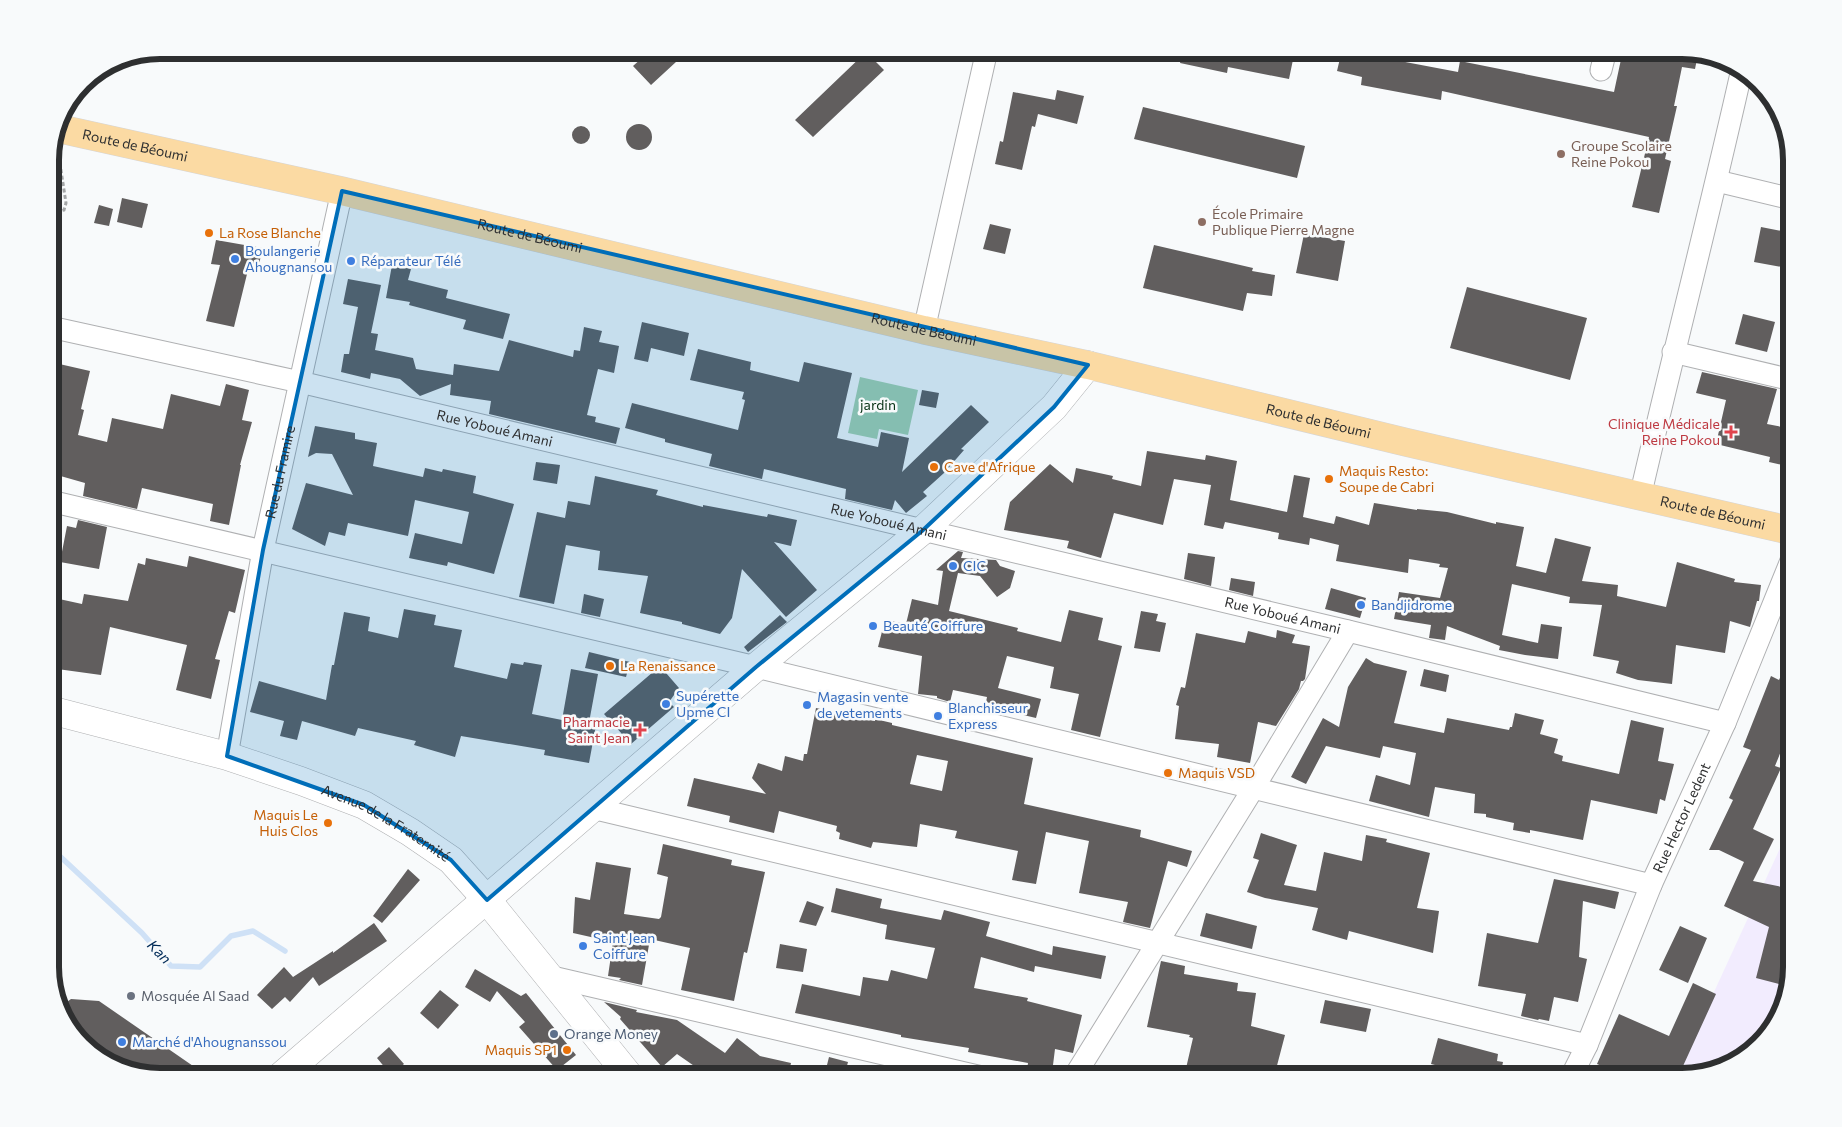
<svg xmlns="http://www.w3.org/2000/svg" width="1842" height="1127" font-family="Commissioner,sans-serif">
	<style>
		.industrial { fill: #f2ecfe }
		.green { fill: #a7d3af }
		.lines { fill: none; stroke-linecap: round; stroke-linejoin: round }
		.stream { stroke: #cfe1f6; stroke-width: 5.5 }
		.building { fill: #615e5e; fill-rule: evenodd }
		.street-casing { stroke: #afb0b2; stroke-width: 23 }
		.secondary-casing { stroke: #afb0b2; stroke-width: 29 }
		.primary-casing { stroke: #d5d5d6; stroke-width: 29 }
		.path { stroke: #a3a5a6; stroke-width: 3; stroke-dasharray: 4 2.5; stroke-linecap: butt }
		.street { stroke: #fff; stroke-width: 21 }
		.secondary { stroke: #fff; stroke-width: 28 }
		.primary { stroke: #fbdaa3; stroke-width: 28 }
		.marked { fill: #006eb9; fill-opacity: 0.2; stroke: #006eb9; stroke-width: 4; stroke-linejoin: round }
		.education-dot { fill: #8d6e63; stroke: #f8fafb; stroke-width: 2 }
		.food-dot { fill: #e8710a; stroke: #f8fafb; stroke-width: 2 }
		.shop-dot { fill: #3f7fe0; stroke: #f8fafb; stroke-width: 2 }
		.health-dot { fill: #e0444e; stroke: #f8fafb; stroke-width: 2 }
		.worship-dot { fill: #6b7280; stroke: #f8fafb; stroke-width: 2 }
		.service-dot { fill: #5c6f8a; stroke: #f8fafb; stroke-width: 2 }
		.labels { text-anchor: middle; stroke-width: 5; stroke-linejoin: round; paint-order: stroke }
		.street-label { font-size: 14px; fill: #2e2f30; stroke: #f8fafb }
		.education-label { font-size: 14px; fill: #785e54; stroke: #f8fafb; text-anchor: start }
		.food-label { font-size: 14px; fill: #c56008; stroke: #f8fafb; text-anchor: start }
		.shop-label { font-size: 14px; fill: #366cbe; stroke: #f8fafb; text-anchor: start }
		.park-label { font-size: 14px; fill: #073215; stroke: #f8fafb }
		.health-label { font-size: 14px; fill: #be3a42; stroke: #f8fafb; text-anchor: end }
		.worship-label { font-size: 14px; fill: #5b616d; stroke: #f8fafb; text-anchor: start }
		.service-label { font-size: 14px; fill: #4e5e75; stroke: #f8fafb; text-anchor: start }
		.water-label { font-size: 15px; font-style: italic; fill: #002a57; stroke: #f8fafb }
		.rim { fill: none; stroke: #2e2f30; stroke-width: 6 }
	</style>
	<rect width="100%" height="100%" fill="#f8fafb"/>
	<path class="industrial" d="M 1792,822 L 1792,968 L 1777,1022 L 1737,1062 L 1683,1077 L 1675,1077 Z"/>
	<path class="green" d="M 860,377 L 918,390 L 908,435 L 879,429 L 877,439 L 848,433 Z"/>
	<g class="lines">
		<path class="stream" d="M 50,847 L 142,933 L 171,966 L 200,967 L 231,936 L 253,931 L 285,951"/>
	</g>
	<path class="building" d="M 651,50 L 689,50 L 651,85 L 633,66 Z
		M 1183,50 L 1295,50 L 1289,79 L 1228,67 L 1227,73 L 1180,63 Z
		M 1342,50 L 1458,72 L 1460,61 L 1614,92 L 1623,50 L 1682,50 L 1698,54 L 1695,69 L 1682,67 L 1674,106 L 1677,106 L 1665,159 L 1671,161 L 1659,213 L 1632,207 L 1649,137 L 1442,91 L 1441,100 L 1361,85 L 1362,77 L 1337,71 Z
		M 866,52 L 884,70 L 813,137 L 795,120 Z
		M 1057,90 L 1084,96 L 1077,124 L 1038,114 L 1035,127 L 1032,126 L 1022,170 L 995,164 L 1000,141 L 1003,142 L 1013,92 L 1055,100 Z
		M 1143,107 L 1305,146 L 1297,178 L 1134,139 Z
		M626 137a13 13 0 1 1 26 0a13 13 0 1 1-26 0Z
		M572 135a9 9 0 1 1 18 0a9 9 0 1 1-18 0Z
		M 122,198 L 148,204 L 142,228 L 117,222 Z
		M 99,205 L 113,209 L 109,226 L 94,223 Z
		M 990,224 L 1011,229 L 1005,254 L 983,249 Z
		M 1761,227 L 1792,233 L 1792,257 L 1784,256 L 1782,267 L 1754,262 Z
		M 1304,234 L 1345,241 L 1338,281 L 1296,273 Z
		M 216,240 L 262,248 L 258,272 L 248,270 L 234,327 L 206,321 L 220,265 L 211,264 Z
		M 1154,245 L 1253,268 L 1252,271 L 1275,275 L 1272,296 L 1247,293 L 1243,311 L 1143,288 Z
		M 392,265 L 411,269 L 408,280 L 448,290 L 446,298 L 510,314 L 503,339 L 463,329 L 466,320 L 409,305 L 410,302 L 386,298 Z
		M 348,279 L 381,285 L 371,333 L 378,334 L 375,350 L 413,358 L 416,369 L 453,375 L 454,364 L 499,371 L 509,340 L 573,357 L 574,350 L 580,351 L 584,327 L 602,331 L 599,342 L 619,346 L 614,373 L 598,369 L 587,415 L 596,417 L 595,422 L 620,428 L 616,444 L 489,414 L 491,401 L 450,395 L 451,384 L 420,396 L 400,379 L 371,373 L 370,379 L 341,372 L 344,354 L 349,354 L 358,307 L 343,304 Z
		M 1467,287 L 1587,318 L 1570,380 L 1450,348 Z
		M 1743,314 L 1775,322 L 1767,352 L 1735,344 Z
		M 642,322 L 689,333 L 684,356 L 651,348 L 648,362 L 634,359 Z
		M 698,349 L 751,362 L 750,370 L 799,382 L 804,362 L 852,373 L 837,438 L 878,447 L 881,432 L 909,438 L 902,472 L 971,405 L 989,422 L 961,449 L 964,450 L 944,473 L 923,492 L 927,496 L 906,513 L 895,500 L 892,510 L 845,499 L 846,489 L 764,469 L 762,479 L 709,466 L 712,454 L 665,442 L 665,439 L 625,428 L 632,403 L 738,430 L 745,400 L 742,399 L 744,392 L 690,380 Z
		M 55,363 L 90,371 L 81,409 L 84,410 L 78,435 L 107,442 L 112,418 L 163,429 L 171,394 L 220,406 L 226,384 L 249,390 L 242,420 L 252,422 L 240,465 L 241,465 L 229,525 L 210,521 L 213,504 L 142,488 L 137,509 L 83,496 L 85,483 L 50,473 L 50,381 Z
		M 1702,372 L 1777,389 L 1767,424 L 1792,429 L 1792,467 L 1769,462 L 1770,457 L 1716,444 L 1726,400 L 1696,393 Z
		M 922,390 L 939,393 L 936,408 L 919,405 Z
		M 315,426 L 355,433 L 355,439 L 377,443 L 373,466 L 423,477 L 425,468 L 442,472 L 443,469 L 476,476 L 473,493 L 514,504 L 494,574 L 448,562 L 447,566 L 409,558 L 415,533 L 462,544 L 469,512 L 415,500 L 408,536 L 348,523 L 345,536 L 329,532 L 325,546 L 292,529 L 306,483 L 353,495 L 332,454 L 316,453 L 308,457 Z
		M 1147,451 L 1205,460 L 1206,455 L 1237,461 L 1230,500 L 1287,512 L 1294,475 L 1310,478 L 1303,517 L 1334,524 L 1336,516 L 1369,525 L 1374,503 L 1417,510 L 1417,509 L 1447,512 L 1496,524 L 1496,522 L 1524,527 L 1516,566 L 1546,573 L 1555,538 L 1591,547 L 1582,581 L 1618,585 L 1617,596 L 1666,607 L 1677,562 L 1735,579 L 1734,582 L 1761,585 L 1759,601 L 1757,601 L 1750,627 L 1730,621 L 1725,653 L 1676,645 L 1672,684 L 1638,680 L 1616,673 L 1619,661 L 1593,656 L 1602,605 L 1569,603 L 1570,597 L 1512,584 L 1502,635 L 1538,643 L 1541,624 L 1562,627 L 1558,659 L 1525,655 L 1499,650 L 1500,646 L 1447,626 L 1445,640 L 1429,638 L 1431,625 L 1394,619 L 1399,592 L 1440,598 L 1448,568 L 1439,567 L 1440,564 L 1409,559 L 1408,573 L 1336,561 L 1339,545 L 1310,538 L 1309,545 L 1278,539 L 1279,533 L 1225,522 L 1223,529 L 1204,525 L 1211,485 L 1174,479 L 1163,525 L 1114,513 L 1101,558 L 1067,548 L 1069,541 L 1004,530 L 1010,502 L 1050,464 L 1073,483 L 1076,468 L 1113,476 L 1112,479 L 1141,486 Z
		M 536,462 L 560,465 L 557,484 L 533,480 Z
		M 595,476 L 658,490 L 656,495 L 703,507 L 703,505 L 767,517 L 768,514 L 797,520 L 791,546 L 774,542 L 817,590 L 786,617 L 742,569 L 732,618 L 720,634 L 682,624 L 682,622 L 640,613 L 648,576 L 598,570 L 600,551 L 566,545 L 554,604 L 519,597 L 537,512 L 565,518 L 568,501 L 590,505 Z
		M 78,520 L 107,527 L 99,569 L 60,562 L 67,526 L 76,528 Z
		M 958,551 L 963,552 L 961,558 L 996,560 L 1000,566 L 1015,571 L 1010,588 L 997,597 L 980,576 L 958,573 L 949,611 L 1018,628 L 1017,631 L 1061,642 L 1069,610 L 1103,618 L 1098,640 L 1122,646 L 1100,737 L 1071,730 L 1079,694 L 1050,688 L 1054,667 L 1007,656 L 998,688 L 1041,699 L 1036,718 L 1007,711 L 1008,708 L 986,702 L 987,697 L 953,690 L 950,702 L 937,698 L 937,696 L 918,694 L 922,656 L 878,647 L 885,620 L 906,624 L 912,599 L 938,605 L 943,571 L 936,570 Z
		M 1188,553 L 1215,557 L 1211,586 L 1184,579 Z
		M 189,556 L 245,570 L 235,613 L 229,611 L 215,659 L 220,660 L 211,699 L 176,690 L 187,645 L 110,627 L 101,675 L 50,668 L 50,647 L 58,614 L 50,612 L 50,597 L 82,604 L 84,594 L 128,601 L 138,563 L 145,565 L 146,558 L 187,567 Z
		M 1231,578 L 1255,582 L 1253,596 L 1229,590 Z
		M 1331,588 L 1366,598 L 1360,618 L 1325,609 Z
		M 584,594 L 604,599 L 600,617 L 581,613 Z
		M 404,609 L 436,615 L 434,625 L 462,630 L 454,667 L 507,679 L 511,663 L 523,665 L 524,662 L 542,665 L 532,714 L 562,720 L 571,669 L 598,674 L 588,728 L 597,720 L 589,763 L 544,755 L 545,750 L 461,736 L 455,757 L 414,745 L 416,741 L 358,728 L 355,736 L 302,721 L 297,740 L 280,736 L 284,721 L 250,712 L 259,681 L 326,700 L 332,665 L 334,665 L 344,612 L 370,617 L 368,631 L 398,638 Z
		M 1141,611 L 1158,614 L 1156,621 L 1166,623 L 1160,652 L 1134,648 Z
		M 780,615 L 787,622 L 748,652 L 744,647 Z
		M 1277,630 L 1295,635 L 1292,643 L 1310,646 L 1305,679 L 1303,681 L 1301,681 L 1299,689 L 1276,726 L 1258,722 L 1250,763 L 1217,757 L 1219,744 L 1175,739 L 1179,706 L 1176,705 L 1181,687 L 1185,688 L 1196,633 L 1245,643 L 1248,631 L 1276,638 Z
		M 1792,651 L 1792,701 L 1787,713 L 1792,715 L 1792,724 L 1775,766 L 1781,768 L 1753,829 L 1774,839 L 1753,881 L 1792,889 L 1792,968 L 1787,986 L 1756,978 L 1769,927 L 1724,906 L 1744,862 L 1719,850 L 1709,850 L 1733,800 L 1729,798 L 1751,750 L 1743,747 L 1771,676 L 1779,680 Z
		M 589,652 L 630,662 L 626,677 L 585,668 Z
		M 1366,658 L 1374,663 L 1407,671 L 1394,723 L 1444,733 L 1447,718 L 1509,730 L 1510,727 L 1512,727 L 1515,713 L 1544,720 L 1540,734 L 1558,739 L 1554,753 L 1563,756 L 1562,761 L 1619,774 L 1631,720 L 1664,728 L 1658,761 L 1674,764 L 1665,801 L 1660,799 L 1657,814 L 1591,800 L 1583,840 L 1530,830 L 1530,833 L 1513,830 L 1514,823 L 1486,817 L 1486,814 L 1474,813 L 1475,794 L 1435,787 L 1429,817 L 1369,801 L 1376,775 L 1410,785 L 1416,753 L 1383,746 L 1380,758 L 1326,746 L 1306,784 L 1291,777 L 1323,718 L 1339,727 L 1348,687 Z
		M 660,666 L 679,688 L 669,702 L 674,707 L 631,744 L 604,714 Z
		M 1424,669 L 1449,675 L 1446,692 L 1420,686 Z
		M 816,708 L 875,721 L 875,719 L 892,723 L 892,725 L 1033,758 L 1024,804 L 1141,830 L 1140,837 L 1192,851 L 1187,867 L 1168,861 L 1150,928 L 1123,922 L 1128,902 L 1079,893 L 1089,841 L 1046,832 L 1036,884 L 1012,880 L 1018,851 L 955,838 L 957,831 L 920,824 L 917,847 L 873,842 L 871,848 L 839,839 L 840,833 L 836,831 L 837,826 L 779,811 L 774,833 L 729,822 L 730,816 L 687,806 L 694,778 L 766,794 L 752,778 L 758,763 L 782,771 L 785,756 L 803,761 L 804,754 L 807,754 ZM 917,755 L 948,761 L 942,791 L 910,784 Z
		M 1261,833 L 1297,845 L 1284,885 L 1316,891 L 1324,852 L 1362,861 L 1366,835 L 1387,839 L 1386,842 L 1430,853 L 1417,908 L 1439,911 L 1433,953 L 1349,931 L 1347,940 L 1312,930 L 1318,908 L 1265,898 L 1247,892 L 1259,860 L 1253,858 Z
		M 663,844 L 732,860 L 731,865 L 765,872 L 747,953 L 744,952 L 734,1001 L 681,990 L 690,948 L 650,939 L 642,985 L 619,980 L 621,978 L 608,976 L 613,942 L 573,933 L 575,897 L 590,900 L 596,862 L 631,868 L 624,914 L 659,919 L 661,917 L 668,877 L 657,874 Z
		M 408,869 L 420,880 L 382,923 L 373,916 Z
		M 1554,879 L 1619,892 L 1615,909 L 1583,901 L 1579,957 L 1587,959 L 1578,1002 L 1554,997 L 1549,1021 L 1539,1019 L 1538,1020 L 1521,1016 L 1526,994 L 1478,986 L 1487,933 L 1538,943 Z
		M 836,888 L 882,899 L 880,908 L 941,920 L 944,910 L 990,922 L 986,936 L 1052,955 L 1053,946 L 1106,956 L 1101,979 L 1035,966 L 1034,972 L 981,957 L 974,988 L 1028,998 L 1027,1001 L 1082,1015 L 1073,1053 L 1055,1049 L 1052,1073 L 1027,1070 L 1028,1063 L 968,1052 L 969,1048 L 901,1037 L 901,1035 L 795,1013 L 802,984 L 860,996 L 863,977 L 888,981 L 891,970 L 927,979 L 935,948 L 885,939 L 887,925 L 831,912 Z
		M 807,901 L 824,907 L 816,926 L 799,922 Z
		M 1206,913 L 1257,926 L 1252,949 L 1200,936 Z
		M 374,923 L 387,941 L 319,986 L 313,977 L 290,1002 L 285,997 L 272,1009 L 257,995 L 284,967 L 293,977 L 333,951 L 333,953 Z
		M 1680,926 L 1707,938 L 1688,983 L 1659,970 Z
		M 780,944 L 807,949 L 803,972 L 776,968 Z
		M 1161,961 L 1185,966 L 1184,974 L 1238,983 L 1237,991 L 1256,993 L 1251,1026 L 1285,1035 L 1274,1077 L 1258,1077 L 1259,1073 L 1226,1066 L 1224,1077 L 1184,1077 L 1193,1038 L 1189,1037 L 1190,1035 L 1147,1027 Z
		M 475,969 L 521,996 L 526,993 L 576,1055 L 557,1070 L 519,1027 L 525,1022 L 497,991 L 490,1002 L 465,987 Z
		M 1693,983 L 1716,994 L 1678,1077 L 1628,1077 L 1597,1064 L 1619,1014 L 1669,1036 Z
		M 440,990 L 459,1005 L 438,1029 L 420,1013 Z
		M 71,999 L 99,1001 L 209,1077 L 160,1077 L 105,1062 L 65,1022 L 60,1007 Z
		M 1325,1000 L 1371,1009 L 1366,1032 L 1320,1023 Z
		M 604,1002 L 637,1010 L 636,1012 L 677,1020 L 725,1053 L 737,1038 L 760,1056 L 791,1063 L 788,1077 L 710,1077 L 677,1054 L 662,1067 L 620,1019 L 621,1017 Z
		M 1438,1038 L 1498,1054 L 1497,1061 L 1503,1062 L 1500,1077 L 1482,1077 L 1431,1064 Z
		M 389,1047 L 404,1064 L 391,1075 L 377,1058 Z
		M 829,1057 L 848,1062 L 844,1077 L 824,1077 Z"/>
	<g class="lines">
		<defs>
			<g id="street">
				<path d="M 1601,70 L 1606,50"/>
				<path d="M 1717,181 L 1792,199"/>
				<path id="s1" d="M 50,327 L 300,382 L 1348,631 L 1725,723"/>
				<path d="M 924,330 L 987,50"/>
				<path d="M 1673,352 L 1792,380"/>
				<path d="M 1640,497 C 1673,354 1710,212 1742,69"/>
				<path d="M 50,501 L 756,667 L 1651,885"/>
				<path id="s2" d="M 227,756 L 263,550 L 342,191"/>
				<path d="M 592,808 L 1587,1045"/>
				<path d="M 548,976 L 982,1077"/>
				<path d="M 1074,1077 L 1253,789 L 1348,631"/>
				<path id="s3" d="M 1571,1077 L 1587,1045 L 1651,885 L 1725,723 L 1792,558"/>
			</g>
			<g id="secondary">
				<path id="s4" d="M 50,710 L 227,756 L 301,781 L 364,805 L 410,832 L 451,860 L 487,900 L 630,1077"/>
				<path d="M 280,1077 L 756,667 L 922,531 L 1054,407 L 1088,365"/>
			</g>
			<g id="primary">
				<path id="s5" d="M 56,128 L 342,191 L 924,330 L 1088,365 L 1405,442 L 1792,531"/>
			</g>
		</defs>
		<use href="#street" class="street-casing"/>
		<use href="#secondary" class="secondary-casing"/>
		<use href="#primary" class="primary-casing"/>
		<path class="path" d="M 50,214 L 64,210 L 66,203 L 58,151"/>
		<use href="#street" class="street"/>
		<use href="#secondary" class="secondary"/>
		<use href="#primary" class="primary"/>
	</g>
	<path class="marked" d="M 342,191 L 1088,365 L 1054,407 L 922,531 L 756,667 L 487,900 L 451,860 L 364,805 L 227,756 L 263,550 Z"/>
	<g class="education-dot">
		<circle cx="1561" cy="154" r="5"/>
		<circle cx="1202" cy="222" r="5"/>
	</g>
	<g class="food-dot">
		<circle cx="209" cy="233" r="5"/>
		<circle cx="934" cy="467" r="5"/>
		<circle cx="1329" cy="479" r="5"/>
		<circle cx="610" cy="666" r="5"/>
		<circle cx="1168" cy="773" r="5"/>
		<circle cx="328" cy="823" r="5"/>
		<circle cx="567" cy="1050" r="5"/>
	</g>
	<g class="shop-dot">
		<circle cx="235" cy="259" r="5"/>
		<circle cx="351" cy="261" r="5"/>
		<circle cx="953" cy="566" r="5"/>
		<circle cx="1361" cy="605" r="5"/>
		<circle cx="873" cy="626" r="5"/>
		<circle cx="666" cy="704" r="5"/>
		<circle cx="807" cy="705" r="5"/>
		<circle cx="938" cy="716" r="5"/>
		<circle cx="583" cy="946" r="5"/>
		<circle cx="122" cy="1042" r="5"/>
	</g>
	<g class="health-dot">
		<path d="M1728.5 424.5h5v5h5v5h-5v5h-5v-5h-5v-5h5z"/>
		<path d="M637.5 722.5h5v5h5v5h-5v5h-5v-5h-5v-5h5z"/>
	</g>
	<circle class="worship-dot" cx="131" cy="996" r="5"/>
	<circle class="service-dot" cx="554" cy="1034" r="5"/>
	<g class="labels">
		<g class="street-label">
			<text dy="5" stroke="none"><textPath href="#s5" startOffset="81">Route de Béoumi</textPath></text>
			<text dy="5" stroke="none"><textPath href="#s5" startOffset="486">Route de Béoumi</textPath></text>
			<text dy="5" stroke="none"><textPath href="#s5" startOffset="891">Route de Béoumi</textPath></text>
			<text dy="5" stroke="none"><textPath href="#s5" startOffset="1296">Route de Béoumi</textPath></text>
			<text dy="5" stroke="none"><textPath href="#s1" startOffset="456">Rue Yoboué Amani</textPath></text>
			<text dy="5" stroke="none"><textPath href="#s2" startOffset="289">Rue du Framire</textPath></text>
			<text dy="5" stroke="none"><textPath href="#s5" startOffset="1701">Route de Béoumi</textPath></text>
			<text dy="5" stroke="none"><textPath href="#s1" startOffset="861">Rue Yoboué Amani</textPath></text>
			<text dy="5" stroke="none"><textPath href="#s1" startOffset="1266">Rue Yoboué Amani</textPath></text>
			<text dy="5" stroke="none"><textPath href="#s3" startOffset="282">Rue Hector Ledent</textPath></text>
			<text dy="5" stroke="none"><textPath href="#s4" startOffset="356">Avenue de la Fraternité</textPath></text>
		</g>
		<g class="education-label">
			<text x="1571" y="151">Groupe Scolaire<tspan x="1571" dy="16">Reine Pokou</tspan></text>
			<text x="1212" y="219">École Primaire<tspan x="1212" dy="16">Publique Pierre Magne</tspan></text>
		</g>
		<g class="food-label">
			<text x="219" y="238">La Rose Blanche</text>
			<text x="944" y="472">Cave d'Afrique</text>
			<text x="1339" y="476">Maquis Resto:<tspan x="1339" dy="16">Soupe de Cabri</tspan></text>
			<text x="620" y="671">La Renaissance</text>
			<text x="1178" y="778">Maquis VSD</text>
			<text x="318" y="820" text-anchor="end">Maquis Le<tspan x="318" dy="16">Huis Clos</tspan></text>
			<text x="557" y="1055" text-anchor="end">Maquis SP1</text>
		</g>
		<g class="shop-label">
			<text x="245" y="256">Boulangerie<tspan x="245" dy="16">Ahougnansou</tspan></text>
			<text x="361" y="266">Réparateur Télé</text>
			<text x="963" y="571">CIC</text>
			<text x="1371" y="610">Bandjidrome</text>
			<text x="883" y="631">Beauté Coiffure</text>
			<text x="676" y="701">Supérette<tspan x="676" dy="16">Upme CI</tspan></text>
			<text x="817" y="702">Magasin vente<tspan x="817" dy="16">de vetements</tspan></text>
			<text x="948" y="713">Blanchisseur<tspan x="948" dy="16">Express</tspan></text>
			<text x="593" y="943">Saint Jean<tspan x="593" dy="16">Coiffure</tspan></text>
			<text x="132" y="1047">Marché d'Ahougnanssou</text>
		</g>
		<g class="park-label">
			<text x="878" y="410">jardin</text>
		</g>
		<g class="health-label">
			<text x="1720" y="429">Clinique Médicale<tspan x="1720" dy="16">Reine Pokou</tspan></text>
			<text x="630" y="727">Pharmacie<tspan x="630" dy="16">Saint Jean</tspan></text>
		</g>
		<g class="worship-label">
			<text x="141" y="1001">Mosquée Al Saad</text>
		</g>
		<g class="service-label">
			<text x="564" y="1039">Orange Money</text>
		</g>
		<g class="water-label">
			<text transform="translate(159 952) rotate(46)" y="5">Kan</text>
		</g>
	</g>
	<path d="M0 0H1842V1127H0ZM160 59H1682A101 101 0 0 1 1783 160V967A101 101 0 0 1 1682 1068H160A101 101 0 0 1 59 967V160A101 101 0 0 1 160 59Z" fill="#f8fafb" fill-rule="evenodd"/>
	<path class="rim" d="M160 59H1682A101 101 0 0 1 1783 160V967A101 101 0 0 1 1682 1068H160A101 101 0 0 1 59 967V160A101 101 0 0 1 160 59Z"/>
</svg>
